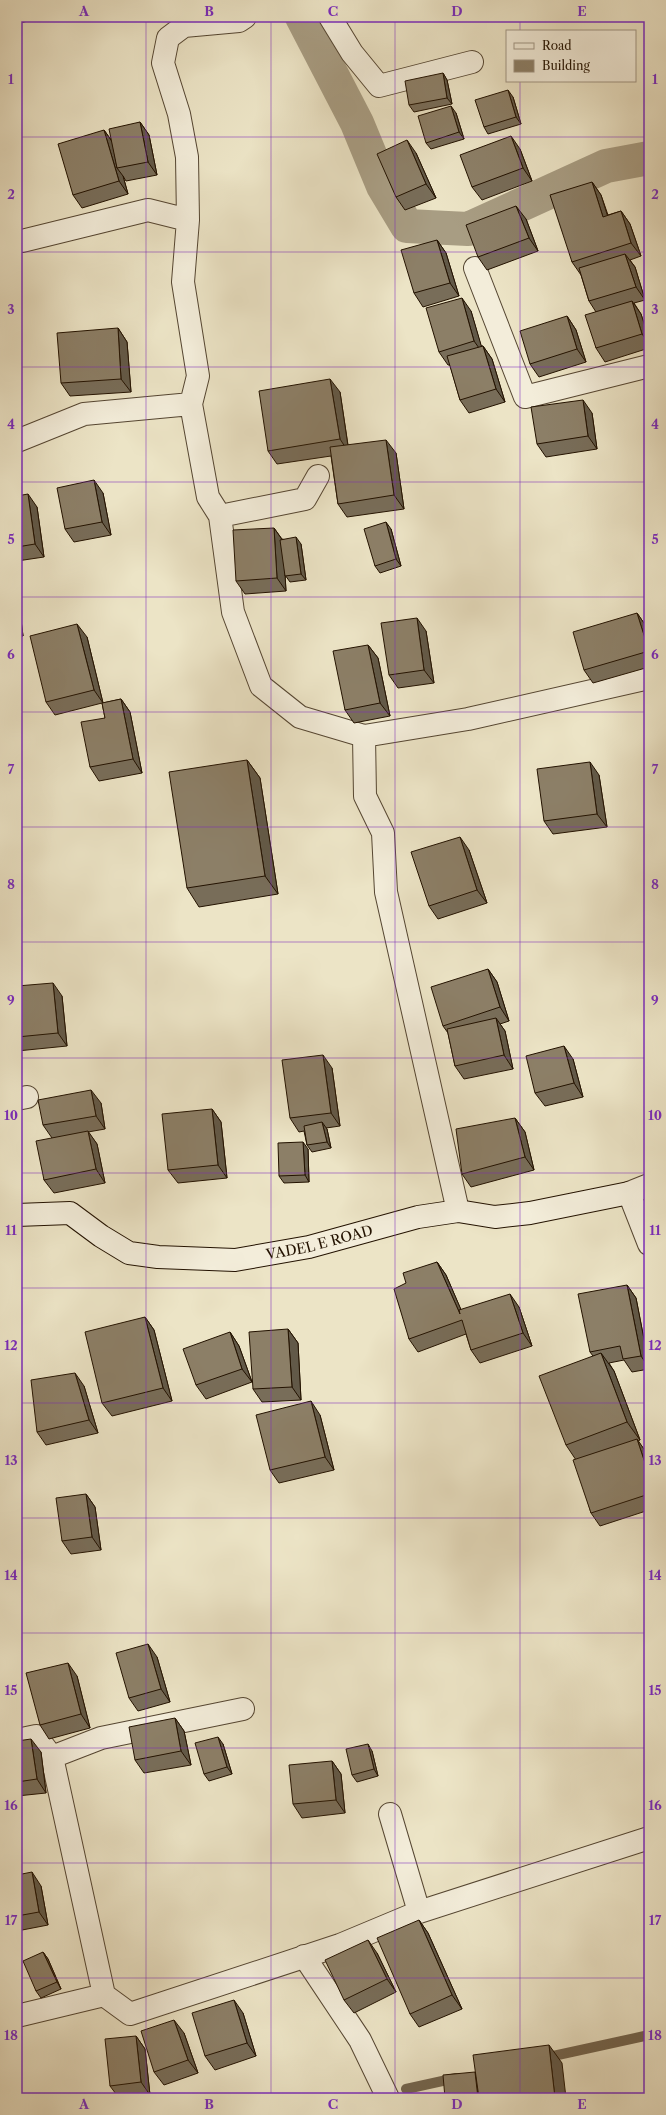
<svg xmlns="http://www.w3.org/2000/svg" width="666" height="2115" font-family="'Libre Caslon Text',serif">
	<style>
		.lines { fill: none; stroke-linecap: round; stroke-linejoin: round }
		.stream { stroke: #73654f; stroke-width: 10 }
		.canal { stroke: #a89d83; stroke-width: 34 }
		.street-casing { stroke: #554632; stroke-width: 24 }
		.secondary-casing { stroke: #231200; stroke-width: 24 }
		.street { stroke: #f3edda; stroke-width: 22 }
		.secondary { stroke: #f3edda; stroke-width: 22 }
		.wall { fill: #786d59; stroke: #231200 }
		.shaded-wall { fill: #625948; stroke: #231200 }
		.building { fill: #8c7f67; stroke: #231200 }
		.grid { fill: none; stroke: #7b2cbf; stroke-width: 1; stroke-opacity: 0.55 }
		.labels { text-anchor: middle; stroke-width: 4; stroke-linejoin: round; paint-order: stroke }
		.street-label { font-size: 14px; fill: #231200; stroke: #f3edda }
		.neatline { fill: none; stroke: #7b2cbf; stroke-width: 1.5 }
		.grid-label { font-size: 13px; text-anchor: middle; font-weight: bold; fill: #7b2cbf }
	</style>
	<rect width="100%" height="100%" fill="#ece4c6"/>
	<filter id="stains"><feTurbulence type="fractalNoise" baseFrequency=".005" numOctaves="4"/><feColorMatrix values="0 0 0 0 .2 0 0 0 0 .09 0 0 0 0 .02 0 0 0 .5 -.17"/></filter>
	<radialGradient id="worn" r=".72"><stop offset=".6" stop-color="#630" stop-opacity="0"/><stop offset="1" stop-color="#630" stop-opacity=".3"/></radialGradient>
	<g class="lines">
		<path class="stream" d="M 544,2058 L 649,2035
			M 406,2089 L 456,2078"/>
		<path class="canal" d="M 302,17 L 357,123 L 383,186 L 407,226 L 468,229 L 606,166 L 649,158"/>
		<defs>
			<path id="street" d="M 330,17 L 352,53 L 379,86 L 472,62
				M 17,240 L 22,241 L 148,210 L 188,220
				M 475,268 L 525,397 L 649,366
				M 191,404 L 208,497 L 220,516 L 233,612 L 261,686 L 300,717 L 364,736 L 365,796 L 383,833 L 386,892 L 458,1211
				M 17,441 L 84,414 L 191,404 L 198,376 L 183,282 L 188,220 L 187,157 L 179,114 L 163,63 L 168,38 L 184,26 L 239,21 L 245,17
				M 220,516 L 305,499 L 318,476
				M 364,736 L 468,719 L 649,678
				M 17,1099 L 27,1097
				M 649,1185 L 629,1193 L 649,1244
				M 17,1740 L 36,1736 L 52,1757 L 104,1995 L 130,2014 L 340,1945 L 419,1912 L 649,1838
				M 52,1757 L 101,1738 L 243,1709
				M 390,1814 L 419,1912
				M 304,1956 L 360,2040 L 388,2098
				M 17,2016 L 104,1995"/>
			<g id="secondary">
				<path id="s1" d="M 17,1215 L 70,1213 L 101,1236 L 129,1253 L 158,1257 L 235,1260 L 309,1247 L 418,1217 L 458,1211 L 495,1217 L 530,1213 L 629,1193"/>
			</g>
		</defs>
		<use href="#street" class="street-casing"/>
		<use href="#secondary" class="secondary-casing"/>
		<use href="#street" class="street"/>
		<use href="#secondary" class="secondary"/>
	</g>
	<path class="wall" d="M 17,17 L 42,17 L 17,24 Z
		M 443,73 L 447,80 L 452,104 L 414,112 L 409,105 Z
		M 513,97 L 521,124 L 488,134 L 484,127 Z
		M 456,113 L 464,139 L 431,149 L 426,143 Z
		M 140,122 L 149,135 L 157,175 L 126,181 L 123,176 L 128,194 L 82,208 L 73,195 L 104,130 L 112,141 Z
		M 520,149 L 532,181 L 482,200 L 472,187 Z
		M 416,153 L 436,198 L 405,210 L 396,197 Z
		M 592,182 L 601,195 L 608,215 L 621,211 L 630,224 L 641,256 L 630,260 L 635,267 L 645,300 L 634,303 L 641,314 L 649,339 L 649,348 L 605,362 L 596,348 L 596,312 L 589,301 L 581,275 L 572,262 Z
		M 526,219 L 538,251 L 487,270 L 478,257 Z
		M 437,240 L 446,253 L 459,296 L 423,307 L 414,293 Z
		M 471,311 L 481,346 L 483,346 L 492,359 L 505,402 L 469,413 L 460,400 L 450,365 L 448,365 L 439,352 Z
		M 567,316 L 576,330 L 586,362 L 539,377 L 530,364 Z
		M 118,328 L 127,342 L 131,392 L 70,396 L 61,383 Z
		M 340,392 L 348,445 L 396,453 L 404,509 L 347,517 L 338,504 L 331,456 L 277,464 L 268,451 Z
		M 592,413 L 597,449 L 546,457 L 537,444 Z
		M 103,493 L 111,535 L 74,542 L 65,529 Z
		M 17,496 L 37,507 L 44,557 L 17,561 Z
		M 274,528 L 282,539 L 301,544 L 306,580 L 290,582 L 285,575 L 286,591 L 245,594 L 236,581 Z
		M 391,529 L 401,566 L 380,573 L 375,566 Z
		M 17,588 L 23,636 L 17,637 Z
		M 637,613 L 646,626 L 649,636 L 649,667 L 593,683 L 584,670 Z
		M 426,631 L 434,683 L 398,688 L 389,675 Z
		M 87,637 L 103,703 L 121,699 L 130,712 L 142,773 L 99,781 L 90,767 L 105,718 L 102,703 L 55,715 L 46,702 Z
		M 368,645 L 378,658 L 390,716 L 354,723 L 345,710 Z
		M 247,760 L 260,778 L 278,894 L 199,907 L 187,888 Z
		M 599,775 L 607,827 L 553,834 L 544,821 Z
		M 469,850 L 487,903 L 438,919 L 429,906 Z
		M 488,969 L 497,982 L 509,1021 L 500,1024 L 505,1031 L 513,1069 L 464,1079 L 455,1066 L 448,1033 L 443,1026 Z
		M 17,986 L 62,996 L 67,1046 L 17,1051 Z
		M 573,1059 L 583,1097 L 545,1106 L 535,1093 Z
		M 332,1068 L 340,1126 L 326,1128 L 327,1129 L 331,1148 L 312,1152 L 307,1145 L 304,1131 L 299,1132 L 290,1118 Z
		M 101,1103 L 105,1129 L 88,1132 L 97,1144 L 105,1183 L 54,1193 L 44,1180 L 52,1138 L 43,1125 Z
		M 212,1109 L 221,1122 L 227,1178 L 178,1183 L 168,1170 Z
		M 515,1118 L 525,1132 L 534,1170 L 471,1187 L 462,1174 Z
		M 308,1149 L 309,1182 L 284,1183 L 279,1176 Z
		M 17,1169 L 20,1180 L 17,1181 Z
		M 437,1262 L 446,1275 L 461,1310 L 519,1307 L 532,1346 L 480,1363 L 471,1350 L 466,1334 L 418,1352 L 409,1339 L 406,1283 Z
		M 627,1285 L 636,1298 L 649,1365 L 649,1369 L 632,1372 L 624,1360 L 609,1363 L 614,1371 L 640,1440 L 638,1441 L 646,1452 L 649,1461 L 649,1510 L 600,1526 L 591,1513 L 576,1460 L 566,1445 L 593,1356 L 590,1352 Z
		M 145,1317 L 154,1330 L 172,1401 L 112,1416 L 102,1403 Z
		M 288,1329 L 298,1343 L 301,1400 L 262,1402 L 253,1389 Z
		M 230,1332 L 239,1346 L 252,1382 L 206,1399 L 196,1385 Z
		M 84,1386 L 98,1433 L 46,1445 L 37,1432 Z
		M 320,1415 L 334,1470 L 279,1483 L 270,1470 Z
		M 86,1494 L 95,1507 L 101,1550 L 71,1554 L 62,1541 Z
		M 157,1657 L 170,1702 L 138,1711 L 129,1698 Z
		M 77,1676 L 90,1728 L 49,1739 L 40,1725 Z
		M 175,1718 L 184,1731 L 191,1765 L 144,1773 L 135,1760 Z
		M 17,1741 L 41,1752 L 46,1793 L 17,1796 Z
		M 223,1744 L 232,1774 L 209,1781 L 204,1774 Z
		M 372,1751 L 378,1776 L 357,1782 L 352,1775 Z
		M 332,1761 L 341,1774 L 345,1813 L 302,1818 L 293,1804 Z
		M 17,1875 L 41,1886 L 48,1925 L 17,1931 Z
		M 419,1920 L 428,1933 L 462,2009 L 419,2027 L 410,2014 Z
		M 43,1952 L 48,1959 L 61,1989 L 41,1998 L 36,1991 Z
		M 377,1953 L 396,1992 L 354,2013 L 344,2000 Z
		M 243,2013 L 256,2056 L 215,2070 L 205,2056 Z
		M 184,2033 L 198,2073 L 164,2085 L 154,2072 Z
		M 136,2036 L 145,2049 L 150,2095 L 126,2098 L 119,2098 L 110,2086 Z"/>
	<path class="shaded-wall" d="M 443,73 L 447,80 L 452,104 L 447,98 Z
		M 508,90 L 513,97 L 521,124 L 516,117 Z
		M 451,106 L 456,113 L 464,139 L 459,132 Z
		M 140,122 L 149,135 L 157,175 L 148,162 Z
		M 104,130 L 113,143 L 117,168 L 123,176 L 128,194 L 119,181 Z
		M 511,136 L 520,149 L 532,181 L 523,168 Z
		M 407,140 L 416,153 L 436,198 L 426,184 Z
		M 592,182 L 601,195 L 612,230 L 603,217 Z
		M 516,206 L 526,219 L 538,251 L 529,238 Z
		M 621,211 L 630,224 L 641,256 L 631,243 Z
		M 437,240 L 446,253 L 459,296 L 450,283 Z
		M 625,254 L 635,267 L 645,300 L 636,287 Z
		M 462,298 L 471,311 L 484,355 L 474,341 Z
		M 632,301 L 641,314 L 649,339 L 649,343 L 642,334 Z
		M 567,316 L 576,330 L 586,362 L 577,349 Z
		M 118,328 L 127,342 L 131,392 L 121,379 Z
		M 483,346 L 492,359 L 505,402 L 496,389 Z
		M 330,379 L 340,392 L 349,453 L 340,439 Z
		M 583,400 L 592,413 L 597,449 L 588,436 Z
		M 386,440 L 396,453 L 404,509 L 394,495 Z
		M 94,480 L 103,493 L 111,535 L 102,522 Z
		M 28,494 L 37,507 L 44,557 L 35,544 Z
		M 386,522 L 391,529 L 401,566 L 396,559 Z
		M 274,528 L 283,541 L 286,591 L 277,578 Z
		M 296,537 L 301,544 L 306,580 L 301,574 Z
		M 17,588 L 23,636 L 17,627 Z
		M 637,613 L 646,626 L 649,636 L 649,652 Z
		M 417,618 L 426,631 L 434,683 L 424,670 Z
		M 77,624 L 87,637 L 103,703 L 94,690 Z
		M 368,645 L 378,658 L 390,716 L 380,703 Z
		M 121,699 L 130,712 L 142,773 L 133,759 Z
		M 247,760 L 260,778 L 278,894 L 265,876 Z
		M 590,762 L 599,775 L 607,827 L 597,814 Z
		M 460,837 L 469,850 L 487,903 L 477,890 Z
		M 488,969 L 497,982 L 509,1021 L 500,1007 Z
		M 53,983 L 62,996 L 67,1046 L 58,1033 Z
		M 496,1018 L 505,1031 L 513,1069 L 504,1055 Z
		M 564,1046 L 573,1059 L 583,1097 L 574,1083 Z
		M 323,1055 L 332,1068 L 340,1126 L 331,1113 Z
		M 91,1090 L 101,1103 L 105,1129 L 96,1116 Z
		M 212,1109 L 221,1122 L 227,1178 L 218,1165 Z
		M 515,1118 L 525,1132 L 534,1170 L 525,1157 Z
		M 322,1122 L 327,1129 L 331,1148 L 327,1142 Z
		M 88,1131 L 97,1144 L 105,1183 L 96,1169 Z
		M 303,1142 L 308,1149 L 309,1182 L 305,1175 Z
		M 17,1169 L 20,1180 L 17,1175 Z
		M 437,1262 L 446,1275 L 469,1328 L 460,1314 Z
		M 627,1285 L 636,1298 L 649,1365 L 649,1368 L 641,1356 Z
		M 510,1294 L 519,1307 L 532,1346 L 523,1333 Z
		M 145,1317 L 154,1330 L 172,1401 L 163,1388 Z
		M 288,1329 L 298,1343 L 301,1400 L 292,1387 Z
		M 230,1332 L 239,1346 L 252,1382 L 242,1369 Z
		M 601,1353 L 614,1371 L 640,1440 L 627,1422 Z
		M 75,1373 L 84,1386 L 98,1433 L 89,1420 Z
		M 311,1401 L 320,1415 L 334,1470 L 325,1457 Z
		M 637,1439 L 646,1452 L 649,1461 L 649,1475 Z
		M 86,1494 L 95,1507 L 101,1550 L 92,1537 Z
		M 148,1644 L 157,1657 L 170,1702 L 161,1689 Z
		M 68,1663 L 77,1676 L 90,1728 L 81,1714 Z
		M 175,1718 L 184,1731 L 191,1765 L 181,1751 Z
		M 218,1737 L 223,1744 L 232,1774 L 227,1767 Z
		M 31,1739 L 41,1752 L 46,1793 L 37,1779 Z
		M 368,1744 L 372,1751 L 378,1776 L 374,1769 Z
		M 332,1761 L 341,1774 L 345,1813 L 336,1800 Z
		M 32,1872 L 41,1886 L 48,1925 L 39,1912 Z
		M 419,1920 L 428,1933 L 462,2009 L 452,1995 Z
		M 368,1940 L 377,1953 L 396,1992 L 387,1979 Z
		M 43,1952 L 48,1959 L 61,1989 L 57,1982 Z
		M 234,2000 L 243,2013 L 256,2056 L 247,2043 Z
		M 174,2020 L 184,2033 L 198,2073 L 188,2060 Z
		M 136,2036 L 145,2049 L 150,2095 L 141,2082 Z
		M 549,2045 L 562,2063 L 566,2098 L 555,2098 Z
		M 475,2072 L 486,2098 L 478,2098 Z"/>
	<path class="building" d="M 443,73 L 447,98 L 409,105 L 405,81 Z
		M 508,90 L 516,117 L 484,127 L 475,100 Z
		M 451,106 L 459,132 L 426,143 L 418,116 Z
		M 140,122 L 148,162 L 117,168 L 109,129 Z
		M 104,130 L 119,181 L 73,195 L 58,144 Z
		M 511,136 L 523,168 L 472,187 L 460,155 Z
		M 407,140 L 426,184 L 396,197 L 377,154 Z
		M 592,182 L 603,217 L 621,211 L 631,243 L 572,262 L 550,195 Z
		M 516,206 L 529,238 L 478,257 L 466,225 Z
		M 437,240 L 450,283 L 414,293 L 401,250 Z
		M 625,254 L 636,287 L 589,301 L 579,268 Z
		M 462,298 L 474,341 L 439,352 L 426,308 Z
		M 632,301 L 642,334 L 596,348 L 585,315 Z
		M 567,316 L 577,349 L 530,364 L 520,331 Z
		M 118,328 L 121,379 L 61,383 L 57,333 Z
		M 483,346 L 496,389 L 460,400 L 447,356 Z
		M 330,379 L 340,439 L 268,451 L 259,391 Z
		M 583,400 L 588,436 L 537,444 L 531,407 Z
		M 386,440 L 394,495 L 338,504 L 330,447 Z
		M 649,468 L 649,474 L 647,469 Z
		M 94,480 L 102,522 L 65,529 L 57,488 Z
		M 28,494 L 35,544 L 17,547 L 17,496 Z
		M 386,522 L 396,559 L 375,566 L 364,529 Z
		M 274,528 L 277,578 L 236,581 L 233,530 Z
		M 296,537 L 301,574 L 285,576 L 280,540 Z
		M 637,613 L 649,651 L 584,670 L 573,632 Z
		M 417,618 L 424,670 L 389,675 L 381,623 Z
		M 77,624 L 94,690 L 46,702 L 30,636 Z
		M 368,645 L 380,703 L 345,710 L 333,651 Z
		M 121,699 L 133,759 L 90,767 L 81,722 L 105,718 L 102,703 Z
		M 247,760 L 265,876 L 187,888 L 169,772 Z
		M 590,762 L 597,814 L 544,821 L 537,769 Z
		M 460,837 L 477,890 L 429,906 L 411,852 Z
		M 488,969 L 500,1007 L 443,1026 L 431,987 Z
		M 53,983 L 58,1033 L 17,1037 L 17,986 Z
		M 496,1018 L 504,1055 L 455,1066 L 447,1029 Z
		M 564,1046 L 574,1083 L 535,1093 L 526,1056 Z
		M 323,1055 L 331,1113 L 290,1118 L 282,1060 Z
		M 91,1090 L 96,1116 L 43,1125 L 38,1100 Z
		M 212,1109 L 218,1165 L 168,1170 L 162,1114 Z
		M 515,1118 L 525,1157 L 462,1174 L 456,1129 Z
		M 322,1122 L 327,1142 L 307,1145 L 304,1126 Z
		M 88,1131 L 96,1169 L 44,1180 L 36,1141 Z
		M 303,1142 L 305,1175 L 279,1176 L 278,1143 Z
		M 437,1262 L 460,1314 L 459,1310 L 510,1294 L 523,1333 L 471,1350 L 462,1320 L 409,1339 L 394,1289 L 406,1283 L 403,1273 Z
		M 627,1285 L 641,1356 L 623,1359 L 620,1346 L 590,1352 L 578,1294 Z
		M 145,1317 L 163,1388 L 102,1403 L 85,1332 Z
		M 288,1329 L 292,1387 L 253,1389 L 249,1332 Z
		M 230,1332 L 242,1369 L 196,1385 L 183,1349 Z
		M 601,1353 L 627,1422 L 566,1445 L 539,1376 Z
		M 75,1373 L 89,1420 L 37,1432 L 31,1380 Z
		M 311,1401 L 325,1457 L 270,1470 L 256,1415 Z
		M 637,1439 L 649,1475 L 649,1494 L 591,1513 L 573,1460 Z
		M 86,1494 L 92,1537 L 62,1541 L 56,1498 Z
		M 148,1644 L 161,1689 L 129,1698 L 116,1653 Z
		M 68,1663 L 81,1714 L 40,1725 L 26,1673 Z
		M 175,1718 L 181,1751 L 135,1760 L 129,1727 Z
		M 218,1737 L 227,1767 L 204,1774 L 195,1743 Z
		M 31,1739 L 37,1779 L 17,1782 L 17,1741 Z
		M 368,1744 L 374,1769 L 352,1775 L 346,1749 Z
		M 332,1761 L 336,1800 L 293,1804 L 289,1765 Z
		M 32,1872 L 39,1912 L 17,1916 L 17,1875 Z
		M 419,1920 L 452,1995 L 410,2014 L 377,1938 Z
		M 368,1940 L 387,1979 L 344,2000 L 325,1960 Z
		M 43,1952 L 57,1982 L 36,1991 L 23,1961 Z
		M 234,2000 L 247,2043 L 205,2056 L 192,2013 Z
		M 174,2020 L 188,2060 L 154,2072 L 141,2031 Z
		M 136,2036 L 141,2082 L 110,2086 L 105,2039 Z
		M 549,2045 L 555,2098 L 479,2098 L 473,2055 Z
		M 475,2072 L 478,2098 L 445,2098 L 443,2075 Z"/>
	<path class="grid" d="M 146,17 L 146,2098M 271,17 L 271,2098M 395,17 L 395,2098M 520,17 L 520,31M 520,81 L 520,2098M 17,137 L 649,137M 17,252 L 649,252M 17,367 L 649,367M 17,482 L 649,482M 17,597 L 649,597M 17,712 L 649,712M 17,827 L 649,827M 17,942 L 649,942M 17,1058 L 649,1058M 17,1173 L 649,1173M 17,1288 L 649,1288M 17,1403 L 649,1403M 17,1518 L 649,1518M 17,1633 L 649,1633M 17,1748 L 649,1748M 17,1863 L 649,1863M 17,1978 L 649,1978"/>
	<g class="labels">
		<g class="street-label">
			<text dy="5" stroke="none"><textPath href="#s1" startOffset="317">VADEL E ROAD</textPath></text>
		</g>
	</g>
	<rect width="666" height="2115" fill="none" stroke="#ece4c6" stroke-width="44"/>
	<rect x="506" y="30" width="130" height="52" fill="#f3edda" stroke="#a09583"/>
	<rect x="514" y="43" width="20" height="6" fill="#f3edda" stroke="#a09583"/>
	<text x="542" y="50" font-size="12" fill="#231200">Road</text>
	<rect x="514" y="60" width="20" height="12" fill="#8c7f67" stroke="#a09583"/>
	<text x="542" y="70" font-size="12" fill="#231200">Building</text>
	<rect x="22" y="22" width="622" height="2071" class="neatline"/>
	<g class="grid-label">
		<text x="84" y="16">A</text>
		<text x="209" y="16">B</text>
		<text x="333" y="16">C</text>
		<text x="457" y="16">D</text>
		<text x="582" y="16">E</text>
		<text x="11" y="84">1</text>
		<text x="655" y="84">1</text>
		<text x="11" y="199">2</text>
		<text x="655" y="199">2</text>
		<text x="11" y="314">3</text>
		<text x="655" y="314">3</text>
		<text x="11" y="429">4</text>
		<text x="655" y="429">4</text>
		<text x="11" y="544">5</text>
		<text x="655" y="544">5</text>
		<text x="11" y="659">6</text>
		<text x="655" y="659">6</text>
		<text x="11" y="774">7</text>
		<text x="655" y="774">7</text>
		<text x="11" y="889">8</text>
		<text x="655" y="889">8</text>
		<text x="11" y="1005">9</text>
		<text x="655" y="1005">9</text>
		<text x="11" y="1120">10</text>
		<text x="655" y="1120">10</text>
		<text x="11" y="1235">11</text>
		<text x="655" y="1235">11</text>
		<text x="11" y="1350">12</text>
		<text x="655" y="1350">12</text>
		<text x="11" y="1465">13</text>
		<text x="655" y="1465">13</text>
		<text x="11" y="1580">14</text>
		<text x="655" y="1580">14</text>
		<text x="11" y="1695">15</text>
		<text x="655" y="1695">15</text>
		<text x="11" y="1810">16</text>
		<text x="655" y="1810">16</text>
		<text x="11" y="1925">17</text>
		<text x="655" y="1925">17</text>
		<text x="11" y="2040">18</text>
		<text x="655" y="2040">18</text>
		<text x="84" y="2109">A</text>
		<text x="209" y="2109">B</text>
		<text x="333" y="2109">C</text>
		<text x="457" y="2109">D</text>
		<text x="582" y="2109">E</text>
	</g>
	<rect width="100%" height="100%" filter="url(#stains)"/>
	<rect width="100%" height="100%" fill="url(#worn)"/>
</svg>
